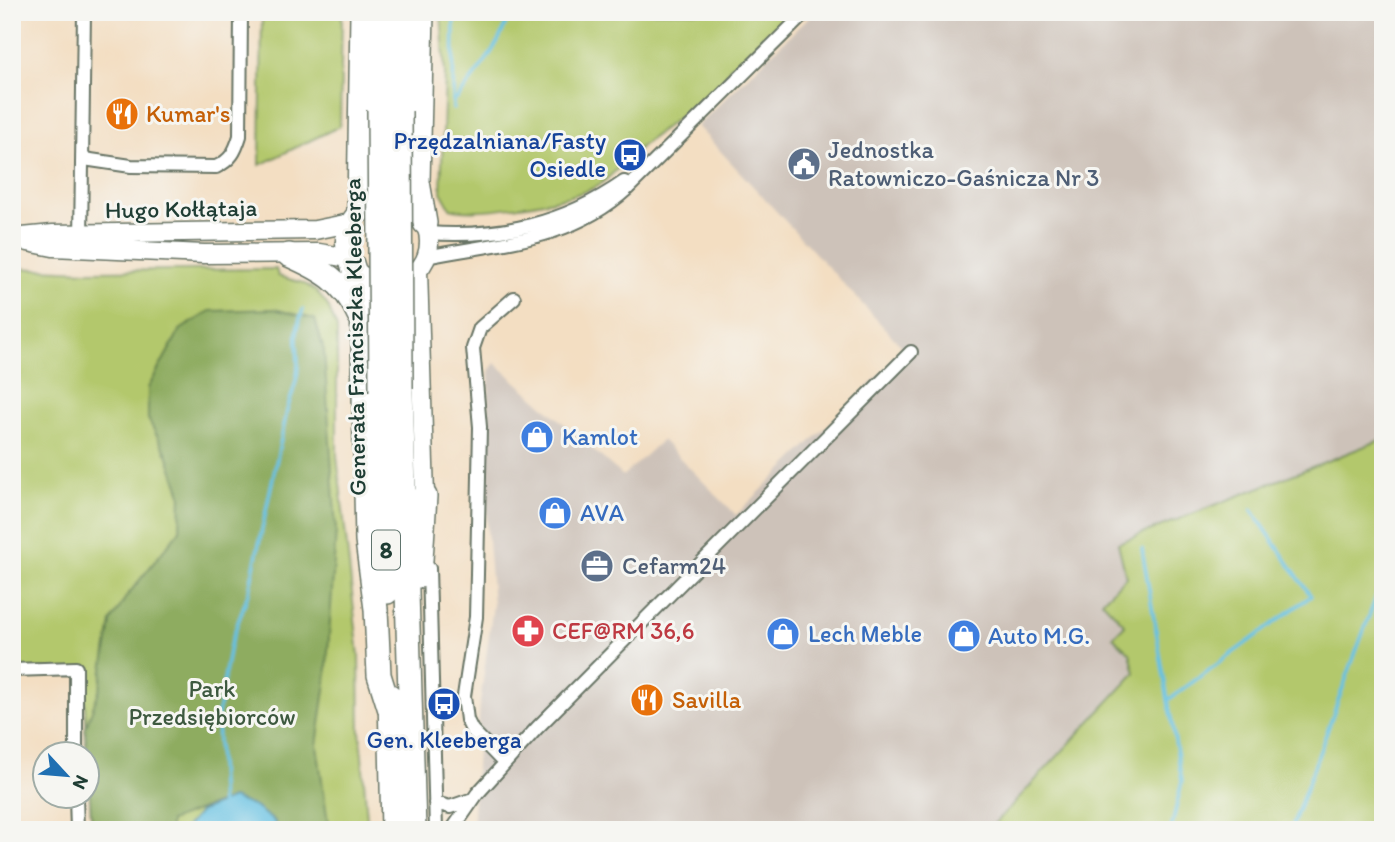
<svg xmlns="http://www.w3.org/2000/svg" width="1395" height="842" font-family="Itim,sans-serif">
	<style>
		.industrial { fill: #cdc2b9 }
		.green { fill: #b3c86c; stroke: #698250; stroke-width: 2 }
		.forest { fill: #8eac60; stroke: #56744a; stroke-width: 2 }
		.water { fill: #65c1e3; stroke: #427f8c; stroke-width: 2 }
		.lines { fill: none; stroke-linecap: round; stroke-linejoin: round }
		.stream { stroke: #65c1e3; stroke-width: 3.5 }
		.street-casing { stroke: #697566; stroke-width: 16 }
		.secondary-casing { stroke: #697566; stroke-width: 21 }
		.highway-casing { stroke: #697566; stroke-width: 26 }
		.street { stroke: #fff; stroke-width: 12 }
		.secondary { stroke: #fff; stroke-width: 18 }
		.highway { stroke: #fff; stroke-width: 23 }
		.highway-bridge-casing { stroke: #697566; stroke-width: 26; stroke-linecap: butt }
		.highway-bridge { stroke: #fff; stroke-width: 23 }
		.labels { text-anchor: middle; stroke-width: 6; stroke-linejoin: round; paint-order: stroke }
		.shield { fill: #f6f6f2; stroke: #60746d; stroke-width: 2 }
		.shield-label { font-size: 23px; font-weight: bold; fill: #1f3d34 }
		.food-label { font-size: 24px; fill: #c56008; stroke: #f6f6f2; text-anchor: start }
		.transit-label { font-size: 24px; fill: #164399; stroke: #f6f6f2; text-anchor: end }
		.service-label { font-size: 24px; fill: #4e5e75; stroke: #f6f6f2; text-anchor: start }
		.street-label { font-size: 24px; fill: #1f3d34; stroke: #f6f6f2 }
		.shop-label { font-size: 24px; fill: #366cbe; stroke: #f6f6f2; text-anchor: start }
		.health-label { font-size: 24px; fill: #be3a42; stroke: #f6f6f2; text-anchor: start }
		.park-label { font-size: 24px; fill: #3d593f; stroke: #f6f6f2 }
	</style>
	<rect width="100%" height="100%" fill="#f6f6f2"/>
	<filter id="ink" filterUnits="userSpaceOnUse"><feTurbulence type="fractalNoise" baseFrequency=".0143" numOctaves="2"/><feDisplacementMap in="SourceGraphic" scale="14" xChannelSelector="R" yChannelSelector="G"/><feConvolveMatrix kernelMatrix="1 2 1 2 8 2 1 2 1" color-interpolation-filters="sRGB"/></filter>
	<filter id="wash" filterUnits="userSpaceOnUse"><feTurbulence type="fractalNoise" baseFrequency=".00686" numOctaves="4" result="noise"/><feDisplacementMap in="SourceGraphic" scale="28" xChannelSelector="R" yChannelSelector="G"/><feGaussianBlur stdDeviation="1.57" result="paint"/><feColorMatrix in="noise" values="0 0 0 0 0 0 0 0 0 0 0 0 0 0 0 0 0 1.4 0 .05"/><feComposite in="paint" operator="in"/></filter>
	<g filter="url(#wash)">
		<rect width="100%" height="100%" fill="#f3dec2"/>
		<path class="industrial" d="M 814,12 L 1383,12 L 1383,439 L 1118,543 L 1126,577 L 1125,626 L 1135,673 L 989,830 L 472,830 L 480,703 L 493,605 L 487,528 L 489,371 L 495,363 L 623,476 L 662,440 L 736,515 L 905,350 L 697,126 Z"/>
		<path class="green" d="M 262,12 L 342,12 L 340,126 L 260,165 Z
			M 441,12 L 795,12 L 757,49 L 731,66 L 721,85 L 706,100 L 702,98 C 683,116 663,128 643,145 C 626,158 608,183 589,190 C 561,201 477,216 450,208 L 441,192 L 445,74 Z
			M 12,268 L 88,271 L 276,269 L 278,276 L 303,283 L 316,291 L 328,306 L 337,329 L 337,456 L 359,656 L 360,731 L 368,830 L 92,830 L 83,669 L 12,670 Z
			M 1383,439 L 1383,830 L 989,830 L 1135,673 L 1130,653 L 1113,637 L 1125,625 L 1102,601 L 1126,577 L 1118,543 Z"/>
		<path class="forest" d="M 274,309 L 315,319 L 324,351 L 336,530 L 326,683 L 317,745 L 329,830 L 274,830 L 275,821 L 232,798 L 170,821 L 170,830 L 92,830 L 85,729 L 100,688 L 111,622 L 126,597 L 180,530 L 181,494 L 167,454 L 148,419 L 148,388 L 180,330 L 210,311 Z"/>
		<path class="water" d="M 232,798 L 255,807 L 275,822 L 274,830 L 184,830 L 199,812 Z"/>
		<g class="lines">
			<path class="stream" d="M 453,100 L 457,99 C 477,72 502,45 509,12
				M 453,109 L 454,12
				M 1142,549 L 1182,781 L 1171,830
				M 1168,700 L 1311,596 L 1252,510
				M 221,807 L 217,719 L 230,645 L 249,591 L 287,411 C 291,395 298,382 298,366 C 298,340 293,336 303,310
				M 1291,830 L 1383,578"/>
		</g>
	</g>
	<g filter="url(#ink)">
		<g class="lines">
			<defs>
				<path id="street" d="M 84,159 L 131,166 L 216,167 C 231,160 235,152 240,136 L 241,12
					M 428,233 C 501,238 564,224 624,182
					M 81,239 L 84,12
					M 426,257 C 500,242 569,242 628,188 L 806,12
					M 429,568 L 436,830
					M 12,670 L 76,668 L 76,754
					M 504,763 L 472,730 L 467,720 L 464,696 L 476,617 L 477,574 L 480,427 L 473,348 L 480,328 L 514,298
					M 76,796 L 77,830
					M 435,803 L 450,807 L 473,799
					M 452,830 L 477,794 L 537,728 L 911,352"/>
				<path id="secondary" d="M345 242a42 42 0 1 1 84 0a42 42 0 1 1-84 0Z
					M 12,238 L 53,234 L 315,230 L 350,223
					M 28,242 L 53,247 L 204,254 L 319,253 L 349,258
					M 418,270 L 425,496"/>
				<path id="highway" d="M 422,12 L 418,182 L 425,223
					M 379,110 L 381,12
					M 400,111 L 402,12
					M 359,211 L 362,12
					M 289,255 C 321,269 344,281 359,315
					M 352,264 L 362,296 L 367,541 L 376,609 L 379,675 L 390,710
					M 401,388 L 414,830
					M 381,391 L 387,592
					M 420,576 L 425,496
					M 390,696 L 393,830"/>
			</defs>
			<use href="#street" class="street-casing"/>
			<use href="#secondary" class="secondary-casing"/>
			<use href="#highway" class="highway-casing"/>
			<use href="#street" class="street"/>
			<use href="#secondary" class="secondary"/>
			<use href="#highway" class="highway"/>
			<defs>
				<path id="highway-bridge" d="M 379,110 L 381,391
					M 400,111 L 401,388"/>
			</defs>
			<use href="#highway-bridge" class="highway-bridge-casing"/>
			<use href="#highway-bridge" class="highway-bridge"/>
		</g>
	</g>
	<defs>
		<symbol id="restaurant-disc" viewBox="-11 -11 22 22"><circle r="9.5" fill="#e8710a" stroke="#f6f6f2"/><path d="M-5-6h1v4h1v-4h1v4h1v-4h1v5L-1.5 .5V6h-2V.5L-5-1ZM5-6V6H3V1.5H1.5Q1.5-4 5-6Z" fill="#fff"/></symbol>
		<symbol id="bus-disc" viewBox="-11 -11 22 22"><circle r="9.5" fill="#1a4fb4" stroke="#f6f6f2"/><path d="M-5-6H5V4H4V6H2V4H-2V6H-4V4H-5ZM-3.5-4V0h7V-4ZM-3.5 1.2v1.5H-2V1.2ZM2 1.2v1.5H3.5V1.2Z" fill="#fff"/></symbol>
		<symbol id="civic-disc" viewBox="-11 -11 22 22"><circle r="9.5" fill="#5c6f8a" stroke="#f6f6f2"/><path d="M-.6-6.5H3V-4.5H.6V-3L4-1V1h2V6H-6V1h2V-1L-.6-3ZM-1.2 2.5V6h2.4V2.5Z" fill="#fff"/></symbol>
		<symbol id="shop-disc" viewBox="-11 -11 22 22"><circle r="9.5" fill="#3f7fe0" stroke="#f6f6f2"/><path d="M-5-2.5h2.3a2.7 3.5 0 0 1 5.4 0H5L5.5 6h-11ZM-1.5-2.5h3a1.5 2.3 0 0 0-3 0Z" fill="#fff"/></symbol>
		<symbol id="office-disc" viewBox="-11 -11 22 22"><circle r="9.5" fill="#5c6f8a" stroke="#f6f6f2"/><path d="M-6-3h4V-5.5h4V-3h4V5H-6ZM-1-4.5V-3h2v-1.5ZM-6 0V1H6V0Z" fill="#fff"/></symbol>
		<symbol id="pharmacy-disc" viewBox="-11 -11 22 22"><circle r="9.5" fill="#e0444e" stroke="#f6f6f2"/><path d="M-2-6h4v4h4v4h-4v4h-4v-4h-4v-4h4Z" fill="#fff"/></symbol>
	</defs>
	<g fill-rule="evenodd">
		<use href="#restaurant-disc" x="103" y="95" width="38" height="38"/>
		<use href="#bus-disc" x="611" y="136" width="38" height="38"/>
		<use href="#civic-disc" x="785" y="145" width="38" height="38"/>
		<use href="#shop-disc" x="518" y="418" width="38" height="38"/>
		<use href="#shop-disc" x="536" y="494" width="38" height="38"/>
		<use href="#office-disc" x="578" y="547" width="38" height="38"/>
		<use href="#pharmacy-disc" x="509" y="612" width="38" height="38"/>
		<use href="#shop-disc" x="764" y="615" width="38" height="38"/>
		<use href="#shop-disc" x="945" y="617" width="38" height="38"/>
		<use href="#restaurant-disc" x="628" y="681" width="38" height="38"/>
		<use href="#bus-disc" x="425" y="685" width="38" height="38"/>
	</g>
	<g class="labels">
		<rect class="shield" x="372" y="530.5" width="28" height="39" rx="5"/>
		<g class="shield-label">
			<text x="386" y="558">8</text>
		</g>
		<g class="food-label">
			<text x="146" y="122">Kumar's</text>
			<text x="672" y="708">Savilla</text>
		</g>
		<g class="transit-label">
			<text x="606" y="149">Przędzalniana/Fasty<tspan x="606" dy="28">Osiedle</tspan></text>
			<text x="444" y="748" text-anchor="middle">Gen. Kleeberga</text>
		</g>
		<g class="service-label">
			<text x="828" y="158">Jednostka<tspan x="828" dy="28">Ratowniczo-Gaśnicza Nr 3</tspan></text>
			<text x="622" y="574">Cefarm24</text>
		</g>
		<g class="street-label">
			<text transform="translate(181 209) rotate(-1)" y="8">Hugo Kołłątaja</text>
			<text transform="translate(355 337) rotate(-91)" y="8">Generała Franciszka Kleeberga</text>
		</g>
		<g class="shop-label">
			<text x="562" y="445">Kamlot</text>
			<text x="580" y="521">AVA</text>
			<text x="808" y="642">Lech Meble</text>
			<text x="988" y="644">Auto M.G.</text>
		</g>
		<g class="health-label">
			<text x="552" y="639">CEF@RM 36,6</text>
		</g>
		<g class="park-label">
			<text x="212" y="697">Park<tspan x="212" dy="28">Przedsiębiorców</tspan></text>
		</g>
	</g>
	<rect width="1395" height="842" fill="none" stroke="#f6f6f2" stroke-width="42"/>
	<g transform="translate(66 775) rotate(116)"><circle r="33" fill="#f6f6f2" stroke="#a0aca6" stroke-width="2"/>
	<path d="M0-5L12 26L0 18L-12 26Z" fill="#1f6fb2"/>
	<text y="-10" font-size="19" font-weight="bold" text-anchor="middle" fill="#1f3d34">N</text>
	</g>
</svg>
